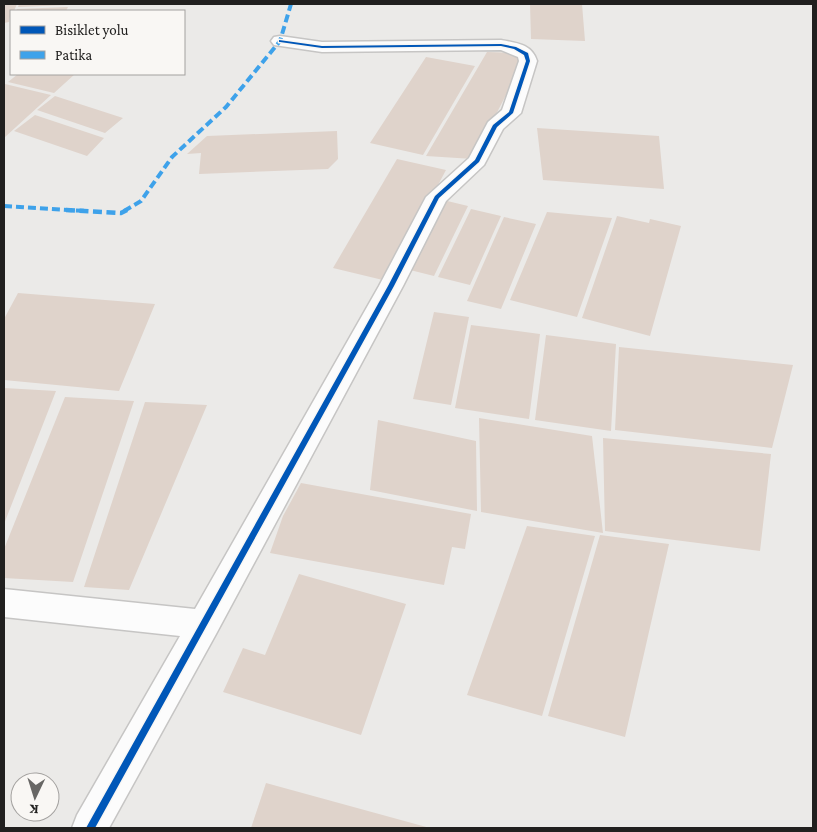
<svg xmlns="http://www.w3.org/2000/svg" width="817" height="832" font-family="'Crimson Pro',serif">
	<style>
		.building { fill: #dfd3cb }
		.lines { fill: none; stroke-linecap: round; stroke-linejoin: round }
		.minor-casing { stroke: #c6c5c4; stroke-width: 3 }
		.minor { fill: #fcfcfc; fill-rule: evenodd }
		.quiet-far1 { stroke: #3ea2ea; stroke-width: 4; stroke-dasharray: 8 4; stroke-linecap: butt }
		.quiet { stroke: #3ea2ea; stroke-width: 4.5; stroke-dasharray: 9 4.5; stroke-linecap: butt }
		.cycleway-casing { stroke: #f9f7f4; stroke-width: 3 }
		.cycleway { fill: #0057b8; fill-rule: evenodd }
	</style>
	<rect width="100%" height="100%" fill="#ebeae8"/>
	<path class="building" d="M 4,4 L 17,4 L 14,11 L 11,11 L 9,22 L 4,23 Z
		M 19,4 L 68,4 L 68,5 L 18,7 Z
		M 530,4 L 582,4 L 585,41 L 531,39 Z
		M 68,7 L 66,11 L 16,11 L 17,9 Z
		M 487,52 L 518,53 L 520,68 L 473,159 L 426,156 Z
		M 426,57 L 475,66 L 423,155 L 370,143 Z
		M 18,74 L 75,74 L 54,93 L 8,82 Z
		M 5,84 L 51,95 L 4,138 L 4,85 Z
		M 55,96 L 123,118 L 105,133 L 37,110 Z
		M 35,115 L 104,138 L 87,156 L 14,131 Z
		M 537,128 L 659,136 L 664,189 L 543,180 Z
		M 337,131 L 338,159 L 328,169 L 199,174 L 201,153 L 187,154 L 207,136 Z
		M 397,159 L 446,170 L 387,281 L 333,268 Z
		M 439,199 L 468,206 L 434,276 L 402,268 Z
		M 471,209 L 501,216 L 470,285 L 438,277 Z
		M 547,212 L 612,218 L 577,317 L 510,300 Z
		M 617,216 L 649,223 L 650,219 L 681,226 L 650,336 L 582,318 Z
		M 504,217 L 536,224 L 501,309 L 467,301 Z
		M 18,293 L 155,304 L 119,391 L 4,380 L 4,319 Z
		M 434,312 L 469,317 L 451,405 L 413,399 Z
		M 471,325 L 540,334 L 529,419 L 455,408 Z
		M 546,335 L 616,344 L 611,431 L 535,420 Z
		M 619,347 L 793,365 L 772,448 L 615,430 Z
		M 4,388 L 56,391 L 4,524 Z
		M 65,397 L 134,401 L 73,582 L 4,578 L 4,549 Z
		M 145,402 L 207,405 L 129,590 L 84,587 Z
		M 479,418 L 592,436 L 603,533 L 481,512 Z
		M 378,420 L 476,441 L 477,511 L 370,490 Z
		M 603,438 L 771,454 L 760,551 L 605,531 Z
		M 301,483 L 471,514 L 465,549 L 452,547 L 444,585 L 270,553 L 283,516 Z
		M 527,526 L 595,536 L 542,716 L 467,695 Z
		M 600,535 L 669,544 L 625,737 L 548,716 Z
		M 299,574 L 406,604 L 361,735 L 223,692 L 243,648 L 265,655 Z
		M 266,783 L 430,828 L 251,828 Z"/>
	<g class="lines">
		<defs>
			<path id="minor" d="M 280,36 L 322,42 L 501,40 C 516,43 532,44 537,61 L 521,113 L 503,129 L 484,165 L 446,201 L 403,286 L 216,634 L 109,828 L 72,828 L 77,815 L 180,636 L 4,617 L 4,589 L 195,609 L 379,286 L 426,197 L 469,158 L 488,122 L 502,110 L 519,61 L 518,57 L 501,50 L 322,52 L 274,45 L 271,41 L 274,37 Z"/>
		</defs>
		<use href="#minor" class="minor-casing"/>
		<use href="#minor" class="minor"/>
		<path class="quiet-far1" d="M 4,206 L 86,211
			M 124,211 L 141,201 L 172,157 L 226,107 L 280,41 L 291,4"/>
		<path class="quiet" d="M 66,210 L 121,213 L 127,210"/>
		<defs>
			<path id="cycleway" d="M 279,40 L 322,46 L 501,44 L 516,47 L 528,53 L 530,61 L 513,113 L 497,127 L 479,162 L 439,198 L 394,286 L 95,828 L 86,828 L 388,286 L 435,196 L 475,160 L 493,125 L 509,112 L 526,61 L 524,55 L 514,49 L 501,46 L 322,48 L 280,42 L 279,42 Z"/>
		</defs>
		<use href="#cycleway" class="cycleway-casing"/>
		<use href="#cycleway" class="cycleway"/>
	</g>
	<rect width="817" height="832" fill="none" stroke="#21201f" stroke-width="10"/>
	<rect x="10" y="10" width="175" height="65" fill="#f9f7f4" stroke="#a3a19f"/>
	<rect x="20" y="26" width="25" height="8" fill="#0057b8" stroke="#a3a19f"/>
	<text x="55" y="35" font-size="15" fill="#21201f">Bisiklet yolu</text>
	<rect x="20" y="51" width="25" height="8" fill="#3ea2ea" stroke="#a3a19f"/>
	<text x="55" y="60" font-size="15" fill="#21201f">Patika</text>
	<g transform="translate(35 797) rotate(184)"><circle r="24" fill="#f9f7f4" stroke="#a3a19f"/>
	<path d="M0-4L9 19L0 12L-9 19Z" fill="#686765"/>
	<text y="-8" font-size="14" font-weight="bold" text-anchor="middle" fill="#21201f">K</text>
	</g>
</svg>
